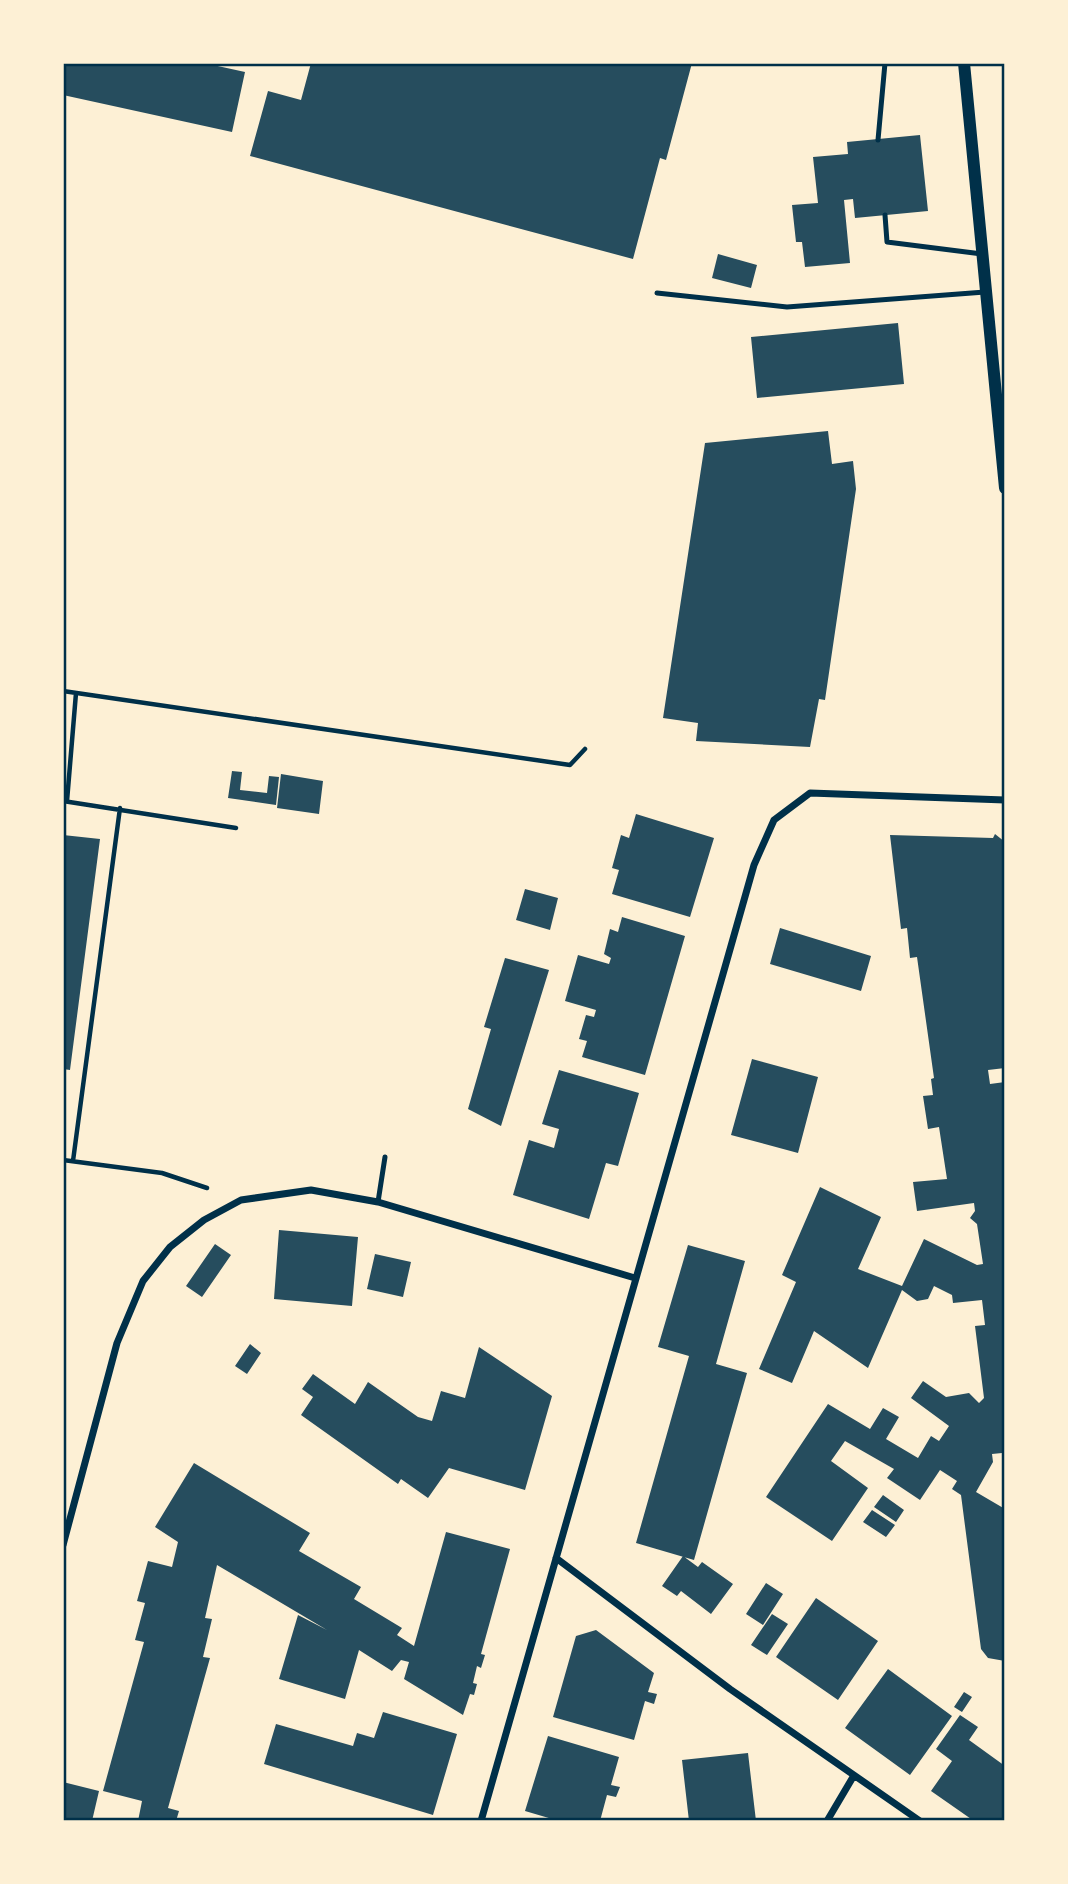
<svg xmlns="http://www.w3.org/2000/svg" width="1068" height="1884" font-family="'Libre Baskerville',serif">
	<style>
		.building { fill: #264d5e }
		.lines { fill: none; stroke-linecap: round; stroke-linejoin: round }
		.path { stroke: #003049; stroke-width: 4.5 }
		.service { stroke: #003049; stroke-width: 5 }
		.minor { stroke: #003049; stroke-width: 7 }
		.tertiary { stroke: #003049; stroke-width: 12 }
		.neatline { fill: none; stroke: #003049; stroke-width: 2.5 }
	</style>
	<rect width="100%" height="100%" fill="#fdf0d5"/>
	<path class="building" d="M 63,63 L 204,63 L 245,72 L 232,132 L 63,95 Z
		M 311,63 L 692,63 L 666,160 L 660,158 L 633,259 L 250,156 L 268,91 L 301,100 Z
		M 920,135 L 928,211 L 855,218 L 853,199 L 844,200 L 850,263 L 805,267 L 802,242 L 796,242 L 792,205 L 818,203 L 813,157 L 848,154 L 847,142 Z
		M 718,254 L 757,265 L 751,288 L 712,278 Z
		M 898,323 L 904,384 L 757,398 L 751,337 Z
		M 828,431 L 832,464 L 853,461 L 856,489 L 825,700 L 819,699 L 810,747 L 696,741 L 698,723 L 663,718 L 705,443 Z
		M 232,771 L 242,772 L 240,790 L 267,793 L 269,776 L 279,777 L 276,805 L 228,798 Z
		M 281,774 L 323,781 L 319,814 L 277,808 Z
		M 636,814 L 714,838 L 690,917 L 612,894 L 619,870 L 612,868 L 621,835 L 629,838 Z
		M 995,834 L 1005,842 L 1005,1068 L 988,1070 L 990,1084 L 1005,1082 L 1005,1460 L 1002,1453 L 992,1454 L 993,1462 L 976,1492 L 1005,1509 L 1005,1661 L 988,1658 L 981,1649 L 961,1495 L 952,1489 L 957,1481 L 940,1470 L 920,1500 L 887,1478 L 894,1469 L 845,1441 L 831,1461 L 868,1488 L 832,1541 L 766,1497 L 828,1404 L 870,1429 L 883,1408 L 899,1417 L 886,1439 L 918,1458 L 931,1436 L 939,1441 L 949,1426 L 911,1398 L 923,1381 L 946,1397 L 969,1393 L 979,1403 L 984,1398 L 975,1326 L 985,1325 L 982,1300 L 953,1303 L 952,1295 L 934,1286 L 928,1299 L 917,1301 L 902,1290 L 868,1368 L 814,1331 L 792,1383 L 759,1369 L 796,1282 L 782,1275 L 820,1187 L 881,1217 L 858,1269 L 902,1286 L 924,1239 L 977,1265 L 983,1264 L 977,1224 L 970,1218 L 975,1211 L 974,1203 L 917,1211 L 913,1182 L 947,1179 L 939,1127 L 928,1129 L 923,1096 L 933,1095 L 931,1079 L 934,1078 L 917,957 L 910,958 L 907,928 L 901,929 L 890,835 L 993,838 Z
		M 63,835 L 100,839 L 70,1070 L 63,1069 Z
		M 525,889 L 558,898 L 550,930 L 516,920 Z
		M 622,917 L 685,936 L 645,1075 L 582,1057 L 587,1041 L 579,1039 L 586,1015 L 594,1017 L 596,1010 L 565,1001 L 578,955 L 609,964 L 611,958 L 604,954 L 610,929 L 618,932 Z
		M 780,928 L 871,956 L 861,991 L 770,964 Z
		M 505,958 L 549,970 L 501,1126 L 468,1109 L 491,1029 L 484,1027 Z
		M 752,1059 L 818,1077 L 798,1153 L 731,1135 Z
		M 559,1070 L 639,1093 L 618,1166 L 606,1163 L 589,1219 L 513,1195 L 529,1140 L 554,1148 L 559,1129 L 542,1124 Z
		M 279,1230 L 358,1237 L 352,1306 L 274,1299 Z
		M 215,1244 L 231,1255 L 202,1297 L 186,1286 Z
		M 688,1245 L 745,1261 L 716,1364 L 747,1373 L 694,1560 L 636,1543 L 689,1356 L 658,1347 Z
		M 375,1254 L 411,1262 L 403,1297 L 367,1289 Z
		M 250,1344 L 261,1353 L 247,1374 L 235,1366 Z
		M 479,1347 L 552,1396 L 525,1490 L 449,1468 L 428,1498 L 401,1479 L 398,1484 L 301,1415 L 313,1397 L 302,1389 L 313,1374 L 355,1404 L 368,1382 L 418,1417 L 432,1421 L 441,1391 L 465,1398 Z
		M 194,1463 L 310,1533 L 299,1551 L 361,1587 L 354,1599 L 402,1628 L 397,1635 L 414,1646 L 446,1532 L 510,1549 L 481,1654 L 485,1655 L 481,1668 L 477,1666 L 473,1683 L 477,1684 L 474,1695 L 470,1694 L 463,1715 L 404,1679 L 409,1662 L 401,1660 L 392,1671 L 359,1650 L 345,1699 L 279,1679 L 298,1615 L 327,1630 L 217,1565 L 205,1618 L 212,1619 L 203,1657 L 210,1658 L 168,1808 L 179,1811 L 176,1821 L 138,1821 L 142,1801 L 103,1791 L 144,1642 L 135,1640 L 145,1603 L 137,1601 L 148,1561 L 172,1567 L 178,1542 L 155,1527 Z
		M 883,1495 L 904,1510 L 896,1522 L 874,1507 Z
		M 872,1510 L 895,1525 L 886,1537 L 863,1522 Z
		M 683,1556 L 698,1567 L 702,1562 L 733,1584 L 711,1614 L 681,1591 L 677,1596 L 662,1586 Z
		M 766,1583 L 783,1594 L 763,1625 L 746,1614 Z
		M 816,1598 L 878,1641 L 838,1700 L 776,1657 Z
		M 772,1614 L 788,1624 L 767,1655 L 751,1645 Z
		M 596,1630 L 654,1673 L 648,1692 L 657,1694 L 654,1704 L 645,1701 L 634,1740 L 553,1717 L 576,1636 Z
		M 888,1669 L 952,1716 L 910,1775 L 845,1728 Z
		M 964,1692 L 972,1697 L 962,1712 L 954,1707 Z
		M 383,1712 L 457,1734 L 433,1815 L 264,1764 L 276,1724 L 353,1746 L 357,1733 L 374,1738 Z
		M 960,1715 L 978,1727 L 969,1740 L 1005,1766 L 1005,1821 L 974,1821 L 931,1791 L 952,1761 L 936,1749 Z
		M 548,1736 L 619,1757 L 611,1785 L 620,1787 L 616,1797 L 607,1795 L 600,1821 L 559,1821 L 525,1811 Z
		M 748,1753 L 756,1821 L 689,1821 L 682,1760 Z
		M 63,1782 L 99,1791 L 92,1821 L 63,1821 Z"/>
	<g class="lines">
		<path class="path" d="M 63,691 L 570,765 L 585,749
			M 63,801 L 236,828
			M 67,801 L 76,693
			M 63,1160 L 162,1173 L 207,1188
			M 73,1161 L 120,808"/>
		<path class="service" d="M 878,140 L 885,63
			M 885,215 L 887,242 L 982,254
			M 657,293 L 787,307 L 985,292
			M 378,1202 L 385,1157"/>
		<path class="minor" d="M 63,1545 L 117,1343 L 143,1281 L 170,1247 L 204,1220 L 241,1200 L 311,1190 L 378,1202 L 635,1278
			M 556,1558 L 730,1689 L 920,1821
			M 481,1821 L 725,967 L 754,865 L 774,820 L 810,793 L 1005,800
			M 827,1821 L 853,1777"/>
		<path class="tertiary" d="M 964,63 L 1005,488"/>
	</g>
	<rect width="1068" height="1884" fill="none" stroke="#fdf0d5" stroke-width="130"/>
	<rect x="65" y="65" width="938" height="1754" class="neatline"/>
</svg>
